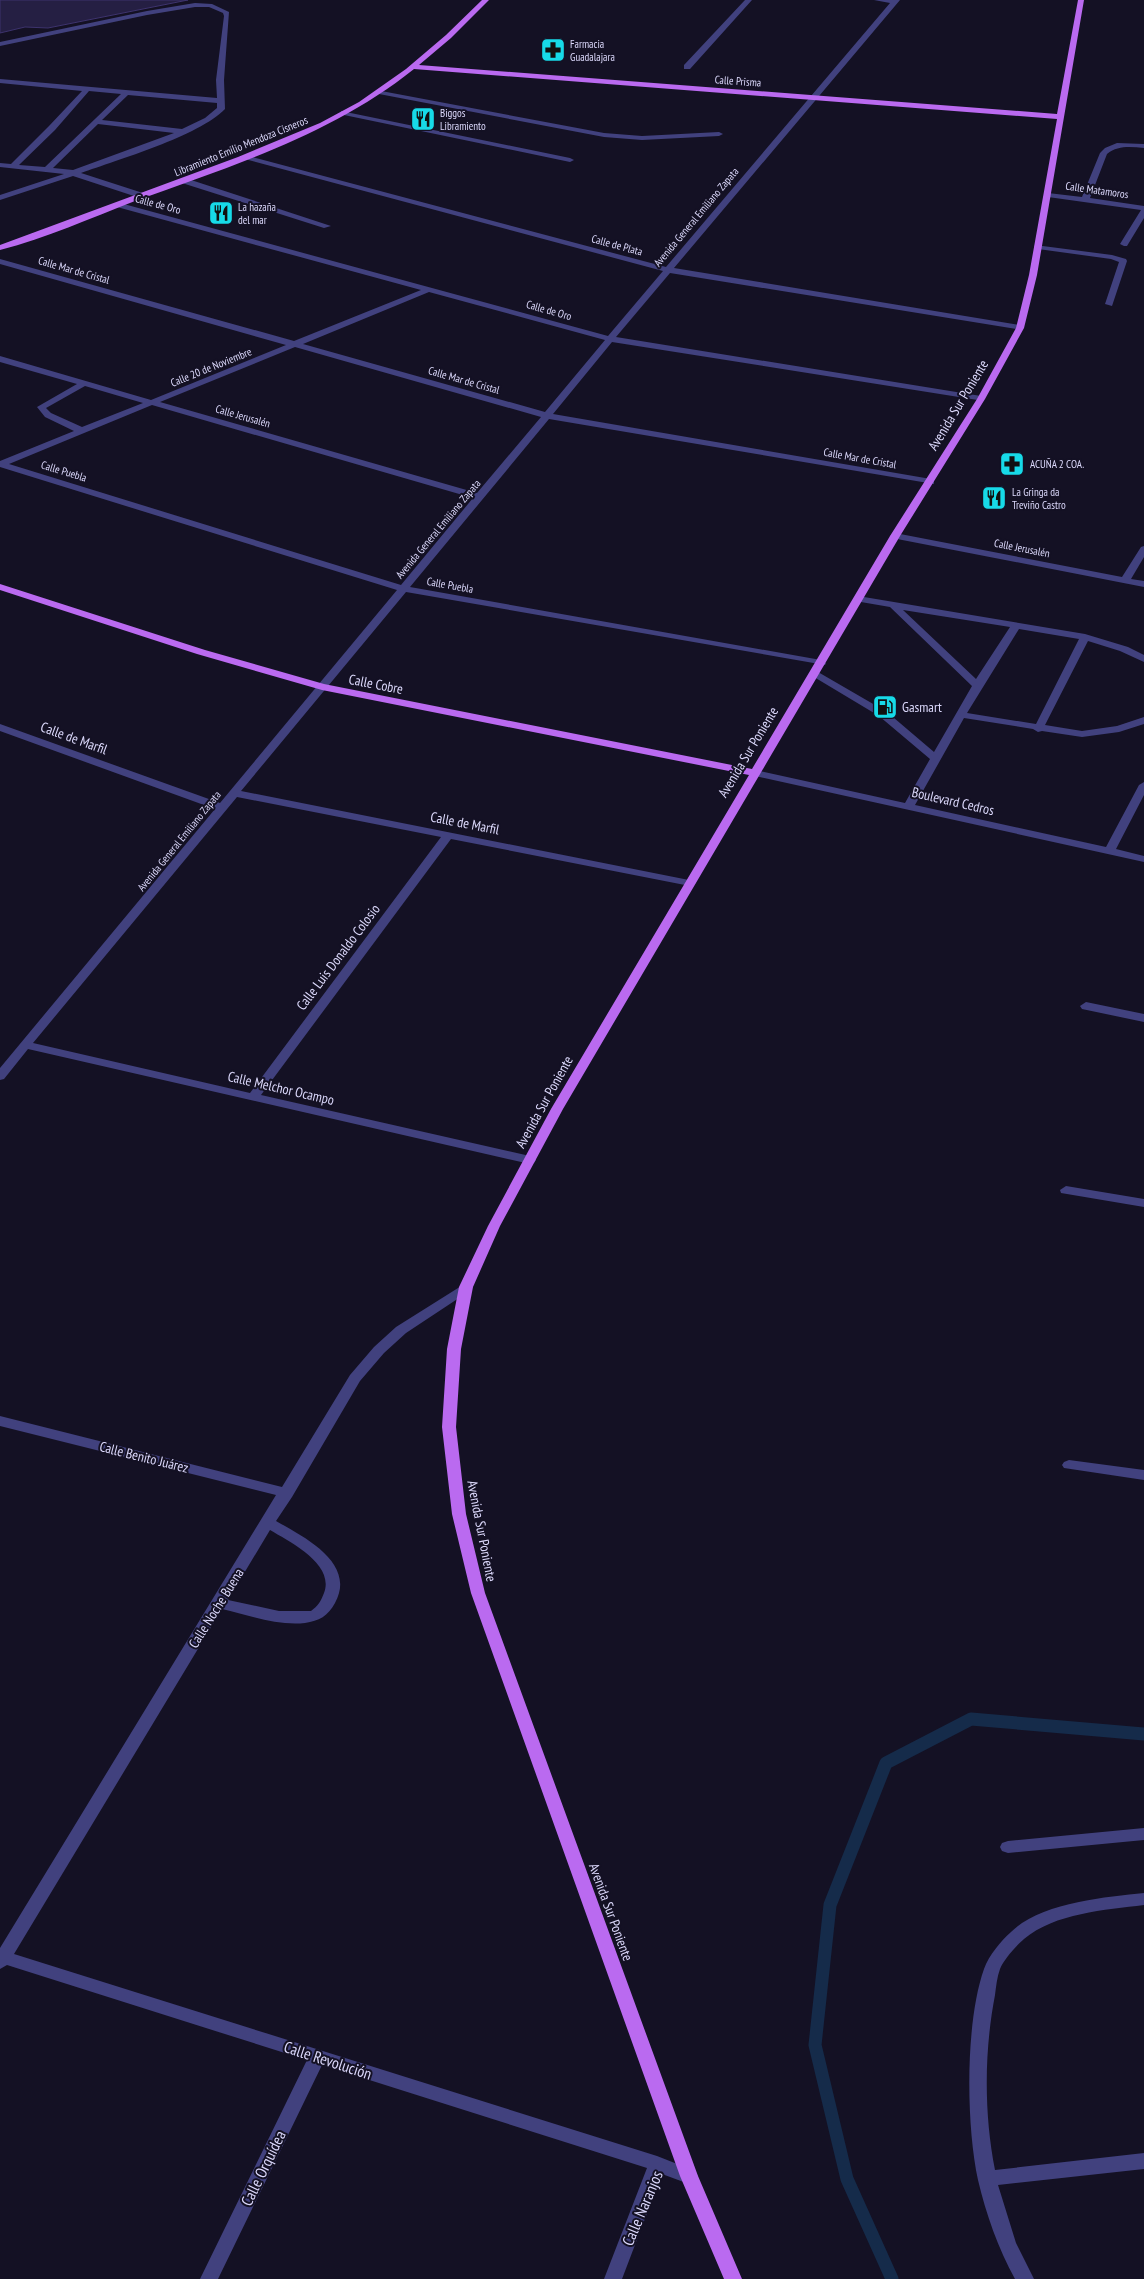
<svg xmlns="http://www.w3.org/2000/svg" width="1144" height="2279" font-family="'PT Sans Narrow',sans-serif">
	<style>
		.lines { fill: none; stroke-linecap: round; stroke-linejoin: round }
		.stream { stroke: #152b4a; stroke-width: 13 }
		.building { fill: #251f43; stroke: #3d336d }
		.minor { fill: #41417e; fill-rule: evenodd }
		.major { fill: #ba6af0; fill-rule: evenodd }
		.labels { text-anchor: middle; stroke-width: 4; stroke-linejoin: round; paint-order: stroke }
		.far-poi-label { font-size: 11px; fill: #dbd8fb; stroke: #141124; text-anchor: start }
		.far-street-label { font-size: 11px; fill: #dbd8fb; stroke: #141124 }
		.street-label { font-size: 14px; fill: #dbd8fb; stroke: #141124 }
		.poi-label { font-size: 14px; fill: #dbd8fb; stroke: #141124; text-anchor: start }
		.near-street-label { font-size: 16px; fill: #dbd8fb; stroke: #141124 }
	</style>
	<rect width="100%" height="100%" fill="#141124"/>
	<g class="lines">
		<path class="stream" d="M 892,2279 L 847,2179 L 815,2045 L 830,1905 L 886,1763 L 971,1719 L 1144,1734"/>
	</g>
	<path class="building" d="M 0,0 L 188,0 L 48,28 L 25,27 L 0,33 Z"/>
	<g class="lines">
		<path class="minor" d="M 745,0 L 752,0 L 690,69 L 684,69 L 684,65 Z
			M 874,0 L 900,0 L 674,268 L 1020,325 L 1023,326 L 1023,330 L 670,273 L 616,337 L 981,396 L 984,397 L 984,401 L 612,342 L 553,414 L 931,479 L 934,480 L 934,484 L 549,419 L 410,587 L 821,660 L 826,663 L 825,665 L 406,592 L 241,791 L 694,881 L 696,883 L 690,886 L 451,839 L 261,1095 L 530,1156 L 534,1157 L 536,1160 L 534,1163 L 530,1164 L 28,1049 L 4,1079 L 0,1080 L 0,1068 L 215,809 L 0,731 L 0,724 L 220,803 L 397,590 L 0,467 L 0,461 L 74,431 L 45,417 L 37,407 L 77,384 L 0,362 L 0,356 L 151,400 L 286,345 L 0,264 L 0,259 L 294,341 L 421,290 L 117,207 L 117,203 L 120,203 L 608,336 L 663,271 L 241,158 L 248,156 L 666,267 L 890,3 ZM 429,292 L 605,340 L 545,412 L 303,344 ZM 295,347 L 541,417 L 477,493 L 160,402 ZM 85,386 L 143,403 L 82,427 L 51,413 L 46,408 ZM 152,405 L 473,498 L 401,585 L 9,464 ZM 237,797 L 441,837 L 250,1093 L 33,1043 Z
			M 195,3 L 212,4 L 229,12 L 224,80 L 225,109 C 199,136 117,160 81,173 L 146,194 L 146,198 L 140,198 L 73,176 L 0,200 L 0,195 L 64,174 L 0,167 L 0,163 L 11,164 L 49,126 L 82,91 L 0,83 L 0,79 L 217,98 L 216,80 L 224,16 L 223,13 L 209,7 L 195,7 L 147,15 L 0,46 L 0,42 L 147,11 ZM 89,91 L 121,94 L 45,167 L 19,165 L 55,130 ZM 128,95 L 217,103 L 217,108 L 205,118 L 182,129 L 102,120 ZM 98,124 L 174,133 L 73,170 L 53,168 Z
			M 376,90 L 604,133 L 642,136 L 719,132 L 723,134 L 719,136 L 642,140 L 604,137 L 379,94 L 376,94 Z
			M 341,111 L 570,158 L 574,160 L 570,162 L 344,115 L 341,115 Z
			M 1117,143 L 1144,144 L 1144,148 C 1131,147 1118,145 1107,154 L 1090,198 L 1144,206 L 1144,218 L 1127,246 L 1124,246 L 1120,244 L 1141,210 L 1048,197 L 1044,195 L 1048,193 L 1082,197 L 1100,153 L 1105,148 Z
			M 182,179 L 188,179 L 331,226 L 324,228 L 182,183 Z
			M 1035,245 L 1112,255 L 1126,259 L 1127,261 L 1112,306 L 1105,304 L 1119,262 L 1111,259 L 1038,249 L 1034,247 Z
			M 895,533 L 1122,577 L 1141,547 L 1144,546 L 1144,557 L 1131,579 L 1144,581 L 1144,587 L 892,538 L 890,536 Z
			M 858,596 L 1085,634 L 1128,647 L 1144,655 L 1144,662 L 1120,651 L 1088,641 L 1045,725 L 1082,731 L 1117,726 L 1144,717 L 1144,724 L 1119,732 L 1082,737 L 1042,731 L 1038,732 L 1033,729 L 964,718 L 915,805 L 1106,847 L 1139,785 L 1144,782 L 1144,795 L 1116,849 L 1144,856 L 1144,862 L 751,775 L 750,773 L 751,771 L 755,770 L 905,803 L 930,759 L 879,716 L 809,674 L 814,671 L 818,672 L 887,712 L 934,752 L 972,686 L 890,607 L 855,601 L 853,599 ZM 903,610 L 1010,627 L 976,679 ZM 1019,629 L 1079,639 L 1036,724 L 967,713 Z
			M 1086,1002 L 1144,1014 L 1144,1022 L 1082,1009 L 1080,1006 Z
			M 1066,1186 L 1144,1199 L 1144,1207 L 1061,1193 L 1060,1190 Z
			M 466,1283 L 473,1287 L 471,1290 L 406,1333 L 384,1353 L 360,1381 L 292,1497 L 276,1521 C 304,1537 357,1563 335,1603 C 328,1616 319,1621 305,1623 C 277,1626 248,1615 222,1609 L 14,1954 L 657,2156 L 695,2171 L 698,2176 L 695,2181 L 689,2184 L 662,2174 L 622,2279 L 604,2279 L 647,2168 L 322,2065 L 218,2279 L 200,2279 L 307,2060 L 7,1965 L 0,1969 L 0,1948 L 276,1495 L 0,1426 L 0,1416 L 282,1487 L 350,1375 L 374,1347 L 396,1327 ZM 270,1530 C 290,1542 335,1564 324,1593 C 321,1601 318,1606 311,1611 L 279,1611 L 228,1600 Z
			M 1069,1460 L 1144,1470 L 1144,1480 L 1064,1468 L 1062,1465 L 1064,1462 Z
			M 1144,1828 L 1144,1840 L 1008,1853 L 1002,1851 L 1000,1847 L 1002,1843 L 1008,1841 Z
			M 1144,1893 L 1144,1905 C 1105,1910 1055,1913 1024,1939 C 1016,1946 1004,1959 1000,1969 C 997,1977 996,1987 995,1995 C 984,2052 984,2114 995,2170 L 1144,2153 L 1144,2169 L 998,2185 L 1016,2243 L 1034,2279 L 1015,2279 C 998,2248 986,2214 978,2180 C 966,2124 965,2023 984,1969 C 989,1955 1001,1941 1011,1932 C 1040,1903 1105,1897 1144,1893 Z"/>
		<path class="major" d="M 482,0 L 489,0 L 451,38 L 419,65 L 1057,114 L 1078,0 L 1084,0 L 1037,275 L 1024,328 L 985,399 L 900,536 L 563,1109 L 500,1226 L 473,1287 L 461,1349 L 456,1427 L 466,1514 L 485,1593 L 698,2176 L 742,2279 L 724,2279 L 680,2176 L 471,1593 L 452,1514 L 442,1427 L 447,1349 L 459,1287 L 488,1226 L 551,1109 L 749,775 L 322,690 L 197,654 L 0,590 L 0,584 L 205,650 L 324,684 L 752,769 L 890,536 L 977,399 L 1016,328 L 1029,275 L 1057,119 L 414,69 C 333,134 232,166 135,201 C 91,218 46,238 0,250 L 0,245 L 238,157 L 320,123 L 359,102 L 406,69 L 446,35 Z"/>
	</g>
	<defs>
		<symbol id="pharmacy-square" viewBox="-11 -11 22 22"><rect x="-9" y="-9" width="18" height="18" rx="4" fill="#17dae8" stroke="#141124"/><path d="M-2-6h4v4h4v4h-4v4h-4v-4h-4v-4h4Z" fill="#111"/></symbol>
		<symbol id="restaurant-square" viewBox="-11 -11 22 22"><rect x="-9" y="-9" width="18" height="18" rx="4" fill="#17dae8" stroke="#141124"/><path d="M-5-6h1v4h1v-4h1v4h1v-4h1v5L-1.5 .5V6h-2V.5L-5-1ZM5-6V6H3V1.5H1.5Q1.5-4 5-6Z" fill="#111"/></symbol>
		<symbol id="fuel-square" viewBox="-11 -11 22 22"><rect x="-9" y="-9" width="18" height="18" rx="4" fill="#17dae8" stroke="#141124"/><path d="M-5.5-6h7V0h2V4h1.3V-2.5L3-4.5l.8-.8L6-3V5H2.5V1h-1V6h-7ZM-4.2-4.7v3.2H.2V-4.7Z" fill="#111"/></symbol>
	</defs>
	<g fill-rule="evenodd">
		<use href="#pharmacy-square" x="539" y="36" width="28" height="28"/>
		<use href="#restaurant-square" x="409" y="105" width="28" height="28"/>
		<use href="#restaurant-square" x="207" y="199" width="28" height="28"/>
		<use href="#pharmacy-square" x="998" y="450" width="28" height="28"/>
		<use href="#restaurant-square" x="980" y="484" width="28" height="28"/>
		<use href="#fuel-square" x="871" y="693" width="28" height="28"/>
	</g>
	<g class="labels">
		<g class="far-poi-label">
			<text x="570" y="48">Farmacia<tspan x="570" dy="13">Guadalajara</tspan></text>
			<text x="440" y="117">Biggos<tspan x="440" dy="13">Libramiento</tspan></text>
			<text x="238" y="211">La hazaña<tspan x="238" dy="13">del mar</tspan></text>
			<text x="1030" y="468">ACUÑA 2 COA.</text>
			<text x="1012" y="496">La Gringa da<tspan x="1012" dy="13">Treviño Castro</tspan></text>
		</g>
		<g class="far-street-label">
			<text transform="translate(738 81) rotate(4)" y="4">Calle Prisma</text>
			<text transform="translate(241 146) rotate(-22)" y="4">Libramiento Emilio Mendoza Cisneros</text>
			<text transform="translate(1097 190) rotate(8)" y="4">Calle Matamoros</text>
			<text transform="translate(158 204) rotate(15)" y="4">Calle de Oro</text>
			<text transform="translate(696 217) rotate(-50)" y="4">Avenida General Emiliano Zapata</text>
			<text transform="translate(617 245) rotate(15)" y="4">Calle de Plata</text>
			<text transform="translate(74 270) rotate(16)" y="4">Calle Mar de Cristal</text>
			<text transform="translate(549 310) rotate(16)" y="4">Calle de Oro</text>
			<text transform="translate(211 367) rotate(-22)" y="4">Calle 20 de Noviembre</text>
			<text transform="translate(464 380) rotate(16)" y="4">Calle Mar de Cristal</text>
			<text transform="translate(243 416) rotate(16)" y="4">Calle Jerusalén</text>
			<text transform="translate(860 458) rotate(10)" y="4">Calle Mar de Cristal</text>
			<text transform="translate(64 471) rotate(17)" y="4">Calle Puebla</text>
			<text transform="translate(438 529) rotate(-50)" y="4">Avenida General Emiliano Zapata</text>
			<text transform="translate(1022 548) rotate(11)" y="4">Calle Jerusalén</text>
			<text transform="translate(450 585) rotate(10)" y="4">Calle Puebla</text>
			<text transform="translate(179 841) rotate(-51)" y="4">Avenida General Emiliano Zapata</text>
		</g>
		<g class="street-label">
			<text transform="translate(958 405) rotate(-59)" y="5">Avenida Sur Poniente</text>
			<text transform="translate(376 684) rotate(11)" y="5">Calle Cobre</text>
			<text transform="translate(74 738) rotate(20)" y="5">Calle de Marfil</text>
			<text transform="translate(748 752) rotate(-59)" y="5">Avenida Sur Poniente</text>
			<text transform="translate(953 801) rotate(13)" y="5">Boulevard Cedros</text>
			<text transform="translate(465 823) rotate(11)" y="5">Calle de Marfil</text>
			<text transform="translate(338 957) rotate(-53)" y="5">Calle Luis Donaldo Colosio</text>
			<text transform="translate(281 1088) rotate(13)" y="5">Calle Melchor Ocampo</text>
			<text transform="translate(544 1102) rotate(-61)" y="5">Avenida Sur Poniente</text>
			<text transform="translate(144 1457) rotate(14)" y="5">Calle Benito Juárez</text>
			<text transform="translate(482 1531) rotate(79)" y="5">Avenida Sur Poniente</text>
			<text transform="translate(216 1608) rotate(-58)" y="5">Calle Noche Buena</text>
			<text transform="translate(611 1912) rotate(70)" y="5">Avenida Sur Poniente</text>
		</g>
		<g class="poi-label">
			<text x="902" y="712">Gasmart</text>
		</g>
		<g class="near-street-label">
			<text transform="translate(328 2060) rotate(18)" y="6">Calle Revolución</text>
			<text transform="translate(263 2168) rotate(-64)" y="6">Calle Orquídea</text>
			<text transform="translate(642 2208) rotate(-67)" y="6">Calle Naranjos</text>
		</g>
	</g>
</svg>
